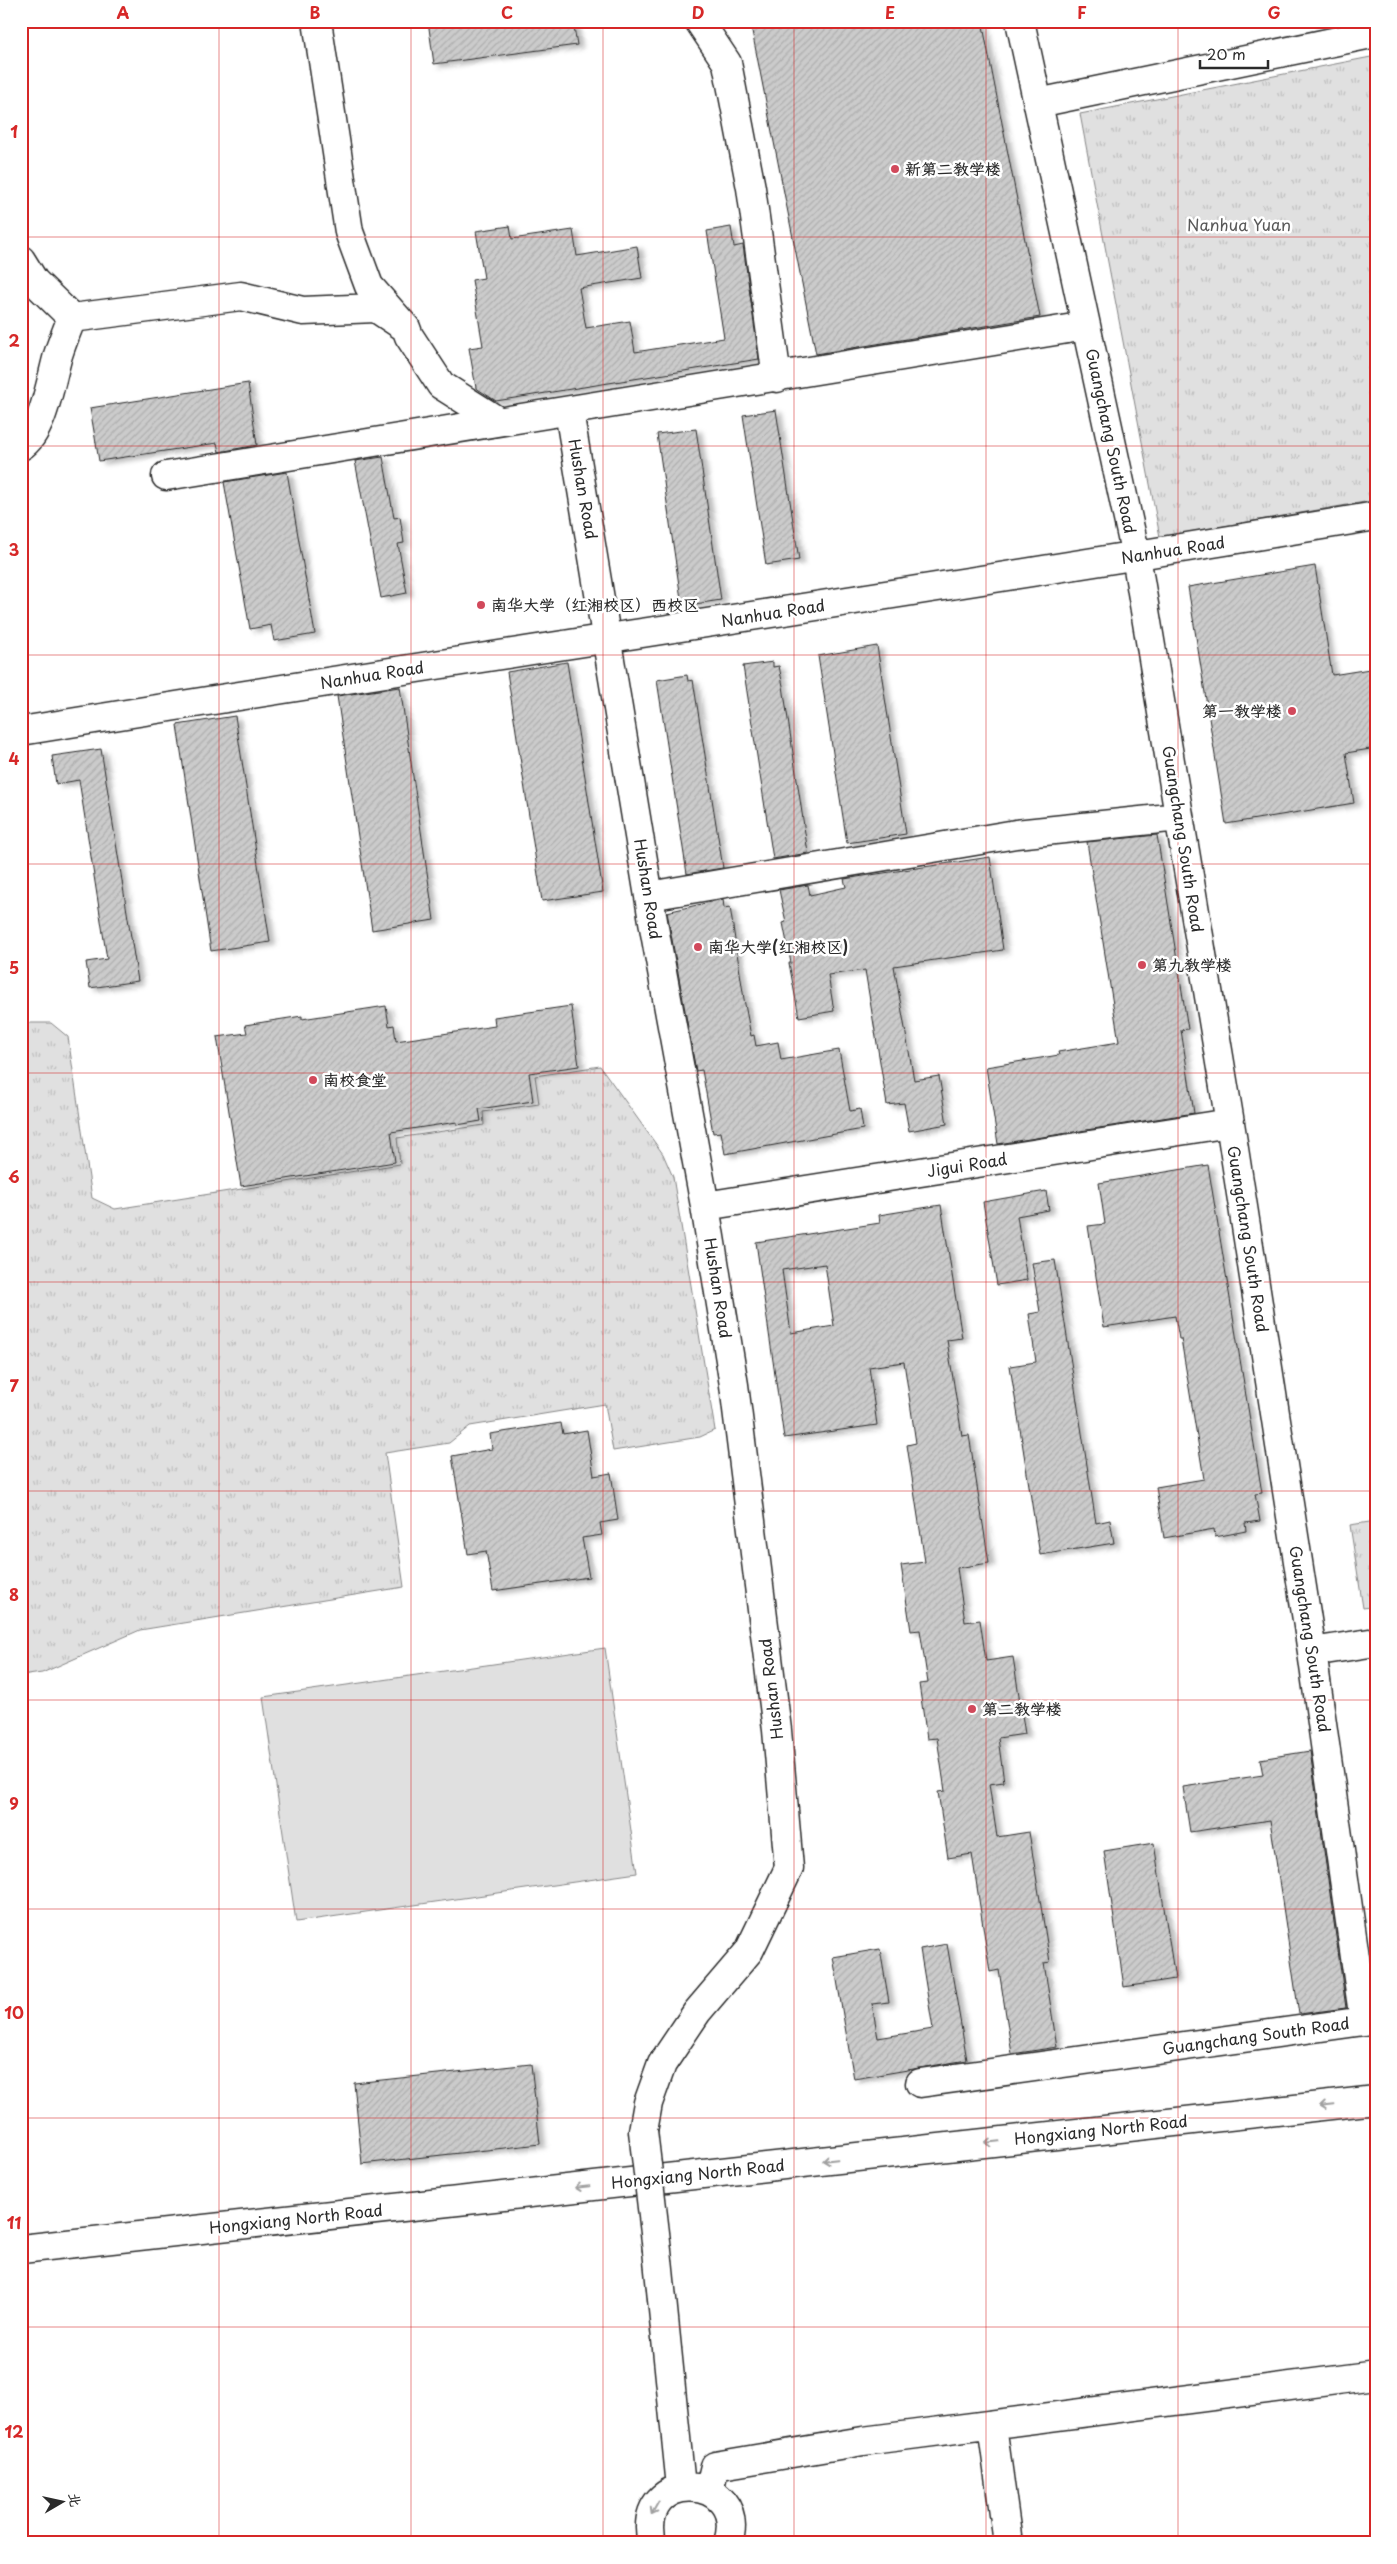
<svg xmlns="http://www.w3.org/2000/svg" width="1397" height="2564" font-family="'Playpen Sans','LXGW WenKai TC',sans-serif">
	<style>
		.grass { fill: url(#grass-tufts); stroke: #868686 }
		.garden { fill: #e0e0e0; stroke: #868686 }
		.building { fill: url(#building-hatch); stroke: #2b2b2b; fill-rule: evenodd; filter: url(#shadow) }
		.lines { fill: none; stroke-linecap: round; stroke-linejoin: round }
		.minor-casing { stroke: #2b2b2b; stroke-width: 31 }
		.major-casing { stroke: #2b2b2b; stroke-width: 31 }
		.minor { stroke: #fff; stroke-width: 28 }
		.major { stroke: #fff; stroke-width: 28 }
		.minor-bridge-casing { stroke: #2b2b2b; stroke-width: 31; stroke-linecap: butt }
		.minor-bridge { stroke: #fff; stroke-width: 28 }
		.oneway { stroke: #a0a0a0 }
		.grid { fill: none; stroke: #d62828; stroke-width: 1; stroke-opacity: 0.55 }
		.poi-dot { fill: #d1495b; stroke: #fff; stroke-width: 2 }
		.labels { text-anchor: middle; stroke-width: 5; stroke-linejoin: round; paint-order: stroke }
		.poi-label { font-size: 16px; font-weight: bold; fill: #2b2b2b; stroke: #fff; text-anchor: start }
		.park-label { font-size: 16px; fill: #585858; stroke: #fff }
		.street-label { font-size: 16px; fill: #2b2b2b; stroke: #fff }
		.neatline { fill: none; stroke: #d62828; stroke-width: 2 }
		.grid-label { font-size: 16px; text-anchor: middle; font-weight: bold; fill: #d62828 }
	</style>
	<defs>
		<pattern id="grass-tufts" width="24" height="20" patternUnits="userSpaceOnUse" patternTransform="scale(1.25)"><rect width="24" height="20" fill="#e0e0e0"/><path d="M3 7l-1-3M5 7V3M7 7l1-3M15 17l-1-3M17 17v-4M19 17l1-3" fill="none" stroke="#c0c0c0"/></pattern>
		<pattern id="building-hatch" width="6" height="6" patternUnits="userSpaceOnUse" patternTransform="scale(1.25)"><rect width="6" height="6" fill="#cbcbcb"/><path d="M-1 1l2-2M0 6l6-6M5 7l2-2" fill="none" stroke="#aeaeae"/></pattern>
		<filter id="shadow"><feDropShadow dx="5.5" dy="3" stdDeviation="2.5" flood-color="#0004"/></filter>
	</defs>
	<rect width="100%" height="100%" fill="#fff"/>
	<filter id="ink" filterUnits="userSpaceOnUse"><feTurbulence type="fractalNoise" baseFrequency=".02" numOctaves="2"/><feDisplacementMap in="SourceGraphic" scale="10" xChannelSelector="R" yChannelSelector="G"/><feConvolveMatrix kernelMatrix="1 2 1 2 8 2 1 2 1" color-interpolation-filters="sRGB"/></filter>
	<g filter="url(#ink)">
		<path class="grass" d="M 1376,56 L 1376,500 L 1160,537 L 1080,114 Z
			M 21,1023 L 51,1023 L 68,1037 L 92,1198 L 115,1209 L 400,1164 L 397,1138 L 484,1125 L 483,1112 L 539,1104 L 535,1076 L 600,1066 L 663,1154 L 673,1177 L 715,1430 L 700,1437 L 613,1451 L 605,1404 L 470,1426 L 449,1443 L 385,1453 L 404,1587 L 140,1630 L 42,1673 L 28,1675 L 21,1672 Z
			M 1376,1521 L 1376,1606 L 1363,1608 L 1350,1525 Z"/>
		<path class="garden" d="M 605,1648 L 637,1873 L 296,1922 L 263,1697 Z"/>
		<path class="building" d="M 428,21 L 573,21 L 577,45 L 434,64 Z
			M 750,21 L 982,21 L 1040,317 L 816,354 Z
			M 510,226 L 512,239 L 573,230 L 577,256 L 637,246 L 642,278 L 579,288 L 586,328 L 630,321 L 635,352 L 724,338 L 707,231 L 731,227 L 734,247 L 743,245 L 759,359 L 496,401 L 476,388 L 469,348 L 483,346 L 472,280 L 484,278 L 476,231 Z
			M 248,383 L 257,445 L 219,452 L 217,443 L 99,461 L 90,408 Z
			M 776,410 L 799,560 L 766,565 L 743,415 Z
			M 696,429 L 721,600 L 682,606 L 657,434 Z
			M 383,457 L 394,518 L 400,517 L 404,543 L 398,544 L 407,593 L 381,598 L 355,461 Z
			M 287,472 L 315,634 L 274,641 L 271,625 L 250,629 L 224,482 Z
			M 1315,566 L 1332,675 L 1376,668 L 1376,748 L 1346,753 L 1354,803 L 1226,824 L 1188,587 Z
			M 877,646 L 906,834 L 847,843 L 818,656 Z
			M 567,662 L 603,892 L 542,901 L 507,672 Z
			M 773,662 L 773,667 L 779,666 L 783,686 L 808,853 L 773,859 L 743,666 Z
			M 687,675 L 688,681 L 693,680 L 723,868 L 687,874 L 657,680 Z
			M 400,687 L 434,920 L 372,930 L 337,696 Z
			M 235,716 L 270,942 L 211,951 L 177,725 Z
			M 101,749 L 138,981 L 90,988 L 86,962 L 107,959 L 79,780 L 56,784 L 52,756 Z
			M 1157,835 L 1188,1029 L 1181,1030 L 1194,1113 L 998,1144 L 986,1067 L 1059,1055 L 1058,1052 L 1119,1042 L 1087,842 Z
			M 990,857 L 1003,950 L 894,966 L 914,1080 L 939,1076 L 947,1124 L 909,1131 L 904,1103 L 887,1105 L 865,970 L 828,975 L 834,1011 L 799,1017 L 789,963 L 791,963 L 783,923 L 786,922 L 779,890 L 808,885 L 810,895 L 846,887 L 844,879 Z
			M 723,899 L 724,908 L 730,907 L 744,999 L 751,1036 L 754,1035 L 756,1046 L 778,1042 L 781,1060 L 839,1050 L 850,1111 L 860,1109 L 863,1129 L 725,1154 L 721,1132 L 713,1133 L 702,1070 L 696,1071 L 667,912 Z
			M 386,1006 L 389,1026 L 394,1025 L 396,1041 L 495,1026 L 494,1017 L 571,1006 L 579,1066 L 529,1073 L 533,1101 L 479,1109 L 481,1121 L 457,1125 L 457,1122 L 391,1132 L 395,1162 L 241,1186 L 217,1037 L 247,1033 L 245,1025 L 302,1016 L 302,1019 Z
			M 1208,1165 L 1262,1493 L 1255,1494 L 1260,1521 L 1245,1523 L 1246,1531 L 1215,1537 L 1214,1529 L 1164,1538 L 1156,1487 L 1204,1479 L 1181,1339 L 1179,1339 L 1175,1316 L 1104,1327 L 1088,1226 L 1105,1224 L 1099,1183 Z
			M 1046,1191 L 1049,1210 L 1017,1216 L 1027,1280 L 997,1285 L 983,1202 Z
			M 941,1205 L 962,1338 L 947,1340 L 962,1436 L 969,1435 L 989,1563 L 957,1568 L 965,1622 L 980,1620 L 986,1661 L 1013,1657 L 1025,1734 L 998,1738 L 1004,1782 L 989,1784 L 997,1837 L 1029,1832 L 1050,1962 L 1044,1963 L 1057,2047 L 1012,2054 L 999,1970 L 990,1972 L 972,1854 L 948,1858 L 938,1792 L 945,1791 L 937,1738 L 927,1739 L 919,1684 L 928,1683 L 920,1630 L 911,1631 L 901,1565 L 925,1562 L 907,1445 L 916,1443 L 904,1362 L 869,1367 L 877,1425 L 784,1438 L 756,1242 L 880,1223 L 879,1215 ZM 825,1264 L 834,1326 L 791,1333 L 782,1270 Z
			M 1055,1260 L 1096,1523 L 1110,1520 L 1114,1543 L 1040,1555 L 1010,1366 L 1036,1362 L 1029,1314 L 1040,1312 L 1032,1263 Z
			M 561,1423 L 563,1434 L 587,1430 L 594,1476 L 611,1473 L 618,1520 L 600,1523 L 602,1535 L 582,1538 L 589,1577 L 493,1591 L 486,1551 L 468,1554 L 452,1456 L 492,1449 L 490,1434 Z
			M 1310,1751 L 1346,2008 L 1299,2014 L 1270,1820 L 1190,1832 L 1183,1787 L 1263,1775 L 1260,1759 Z
			M 1154,1843 L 1175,1979 L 1124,1987 L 1104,1851 Z
			M 947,1944 L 967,2060 L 854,2079 L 833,1957 L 880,1949 L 889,2002 L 872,2004 L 878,2038 L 933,2029 L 920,1949 Z
			M 531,2064 L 540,2144 L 362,2164 L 354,2083 Z"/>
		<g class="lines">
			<defs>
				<path id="minor" d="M 317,21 L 349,232 L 369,286 L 406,328 L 409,336 L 441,385 L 498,421
					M 699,21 L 727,63 L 751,188 L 777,378
					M 1038,103 L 1376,33
					M 21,260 L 34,281 L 72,318
					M 569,411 L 655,933 L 705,1206 L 734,1385 L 777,1730 L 789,1868 L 749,1951 L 697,2012 L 662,2064 L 648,2103 L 643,2131
					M 21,446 C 43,433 51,379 58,355 C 62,342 67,330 72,318 L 241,296 L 303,311 L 376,308 L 406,328
					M 166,476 L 1086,326
					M 21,731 C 472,657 925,592 1376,516
					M 649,896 L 1016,834 L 1179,817
					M 705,1206 L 1230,1123
					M 1312,1652 L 1376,1642
					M 920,2083 L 1364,2021 L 1312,1652 L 1230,1123 L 1136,556 L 1020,21
					M 657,2250 L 681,2487
					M 992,2425 L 1008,2543
					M 709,2491 L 715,2466 L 863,2441 L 1376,2375
					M 652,2543 C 634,2466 750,2472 728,2543"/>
				<path id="major" d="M 21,2249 L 1376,2100"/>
			</defs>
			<use href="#minor" class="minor-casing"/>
			<use href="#major" class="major-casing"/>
			<use href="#minor" class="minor"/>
			<use href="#major" class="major"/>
			<defs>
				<path id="minor-bridge" d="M 643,2131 L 657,2250"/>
			</defs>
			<use href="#minor-bridge" class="minor-bridge-casing"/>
			<use href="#minor-bridge" class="minor-bridge"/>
		</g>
		<defs><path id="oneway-shaft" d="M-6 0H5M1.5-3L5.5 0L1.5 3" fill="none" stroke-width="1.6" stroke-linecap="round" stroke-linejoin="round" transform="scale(1.25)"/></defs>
		<g class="oneway">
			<use href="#oneway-shaft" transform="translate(1327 2105) rotate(174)"/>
			<use href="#oneway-shaft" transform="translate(992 2142) rotate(174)"/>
			<use href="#oneway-shaft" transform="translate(830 2160) rotate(174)"/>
			<use href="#oneway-shaft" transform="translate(582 2187) rotate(174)"/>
			<use href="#oneway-shaft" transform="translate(655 2508) rotate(119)"/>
		</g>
	</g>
	<path class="grid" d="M 219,21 L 219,2543M 411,21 L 411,2543M 603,21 L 603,2543M 794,21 L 794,2543M 986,21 L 986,2543M 1178,21 L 1178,2543M 21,237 L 1376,237M 21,446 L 1376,446M 21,655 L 1376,655M 21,864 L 1376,864M 21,1073 L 1376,1073M 21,1282 L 1376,1282M 21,1491 L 1376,1491M 21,1700 L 1376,1700M 21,1909 L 1376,1909M 21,2118 L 1376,2118M 21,2327 L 1376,2327"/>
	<g class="poi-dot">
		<circle cx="895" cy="169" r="5"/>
		<circle cx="481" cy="605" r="5"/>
		<circle cx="1292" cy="711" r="5"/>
		<circle cx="698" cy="947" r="5"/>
		<circle cx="1142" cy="965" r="5"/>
		<circle cx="313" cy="1080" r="5"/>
		<circle cx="972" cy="1709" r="5"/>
	</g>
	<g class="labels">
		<g class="poi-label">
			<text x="905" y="175">新第二教学楼</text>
			<text x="491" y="611">南华大学（红湘校区）西校区</text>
			<text x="1282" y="717" text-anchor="end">第一教学楼</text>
			<text x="708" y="953">南华大学(红湘校区)</text>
			<text x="1152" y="971">第九教学楼</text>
			<text x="323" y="1086">南校食堂</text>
			<text x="982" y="1715">第二教学楼</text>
		</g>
		<g class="park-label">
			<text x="1239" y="231">Nanhua Yuan</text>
		</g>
		<g class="street-label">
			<text transform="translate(1111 441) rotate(78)" y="6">Guangchang South Road</text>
			<text transform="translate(583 489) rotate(80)" y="6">Hushan Road</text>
			<text transform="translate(1173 550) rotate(-9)" y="6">Nanhua Road</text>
			<text transform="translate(773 613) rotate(-9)" y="6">Nanhua Road</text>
			<text transform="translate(372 675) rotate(-9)" y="6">Nanhua Road</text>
			<text transform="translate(1183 839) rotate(81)" y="6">Guangchang South Road</text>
			<text transform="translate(648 889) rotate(81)" y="6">Hushan Road</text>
			<text transform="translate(967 1165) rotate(-9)" y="6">Jigui Road</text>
			<text transform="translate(1248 1239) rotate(81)" y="6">Guangchang South Road</text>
			<text transform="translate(718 1288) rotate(81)" y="6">Hushan Road</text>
			<text transform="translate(1310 1639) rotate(81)" y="6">Guangchang South Road</text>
			<text transform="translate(771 1689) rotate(-97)" y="6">Hushan Road</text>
			<text transform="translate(1256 2036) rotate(-8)" y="6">Guangchang South Road</text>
			<text transform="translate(1101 2130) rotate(-6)" y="6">Hongxiang North Road</text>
			<text transform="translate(698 2174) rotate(-6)" y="6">Hongxiang North Road</text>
			<text transform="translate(296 2219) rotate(-6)" y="6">Hongxiang North Road</text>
		</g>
	</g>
	<rect width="1397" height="2564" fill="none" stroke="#fff" stroke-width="55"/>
	<g transform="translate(62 2502) rotate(81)" stroke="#ffffff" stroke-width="4" paint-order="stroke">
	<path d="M0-4L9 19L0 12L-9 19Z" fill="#2b2b2b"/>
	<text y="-8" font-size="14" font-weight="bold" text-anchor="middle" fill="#2b2b2b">北</text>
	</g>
	<path d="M1200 60v8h68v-8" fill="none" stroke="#2b2b2b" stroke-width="2.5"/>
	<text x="1207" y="60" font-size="15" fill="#2b2b2b" stroke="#ffffff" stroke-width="4" paint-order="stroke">20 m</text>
	<rect x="28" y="28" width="1342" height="2508" class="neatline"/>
	<g class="grid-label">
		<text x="123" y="19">A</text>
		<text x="315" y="19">B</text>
		<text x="507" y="19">C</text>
		<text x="698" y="19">D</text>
		<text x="890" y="19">E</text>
		<text x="1082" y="19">F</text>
		<text x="1274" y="19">G</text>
		<text x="14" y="138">1</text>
		<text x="14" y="347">2</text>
		<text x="14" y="556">3</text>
		<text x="14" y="765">4</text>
		<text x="14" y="974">5</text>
		<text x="14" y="1183">6</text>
		<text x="14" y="1392">7</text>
		<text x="14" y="1601">8</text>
		<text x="14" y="1810">9</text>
		<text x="14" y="2019">10</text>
		<text x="14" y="2229">11</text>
		<text x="14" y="2438">12</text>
	</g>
</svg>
